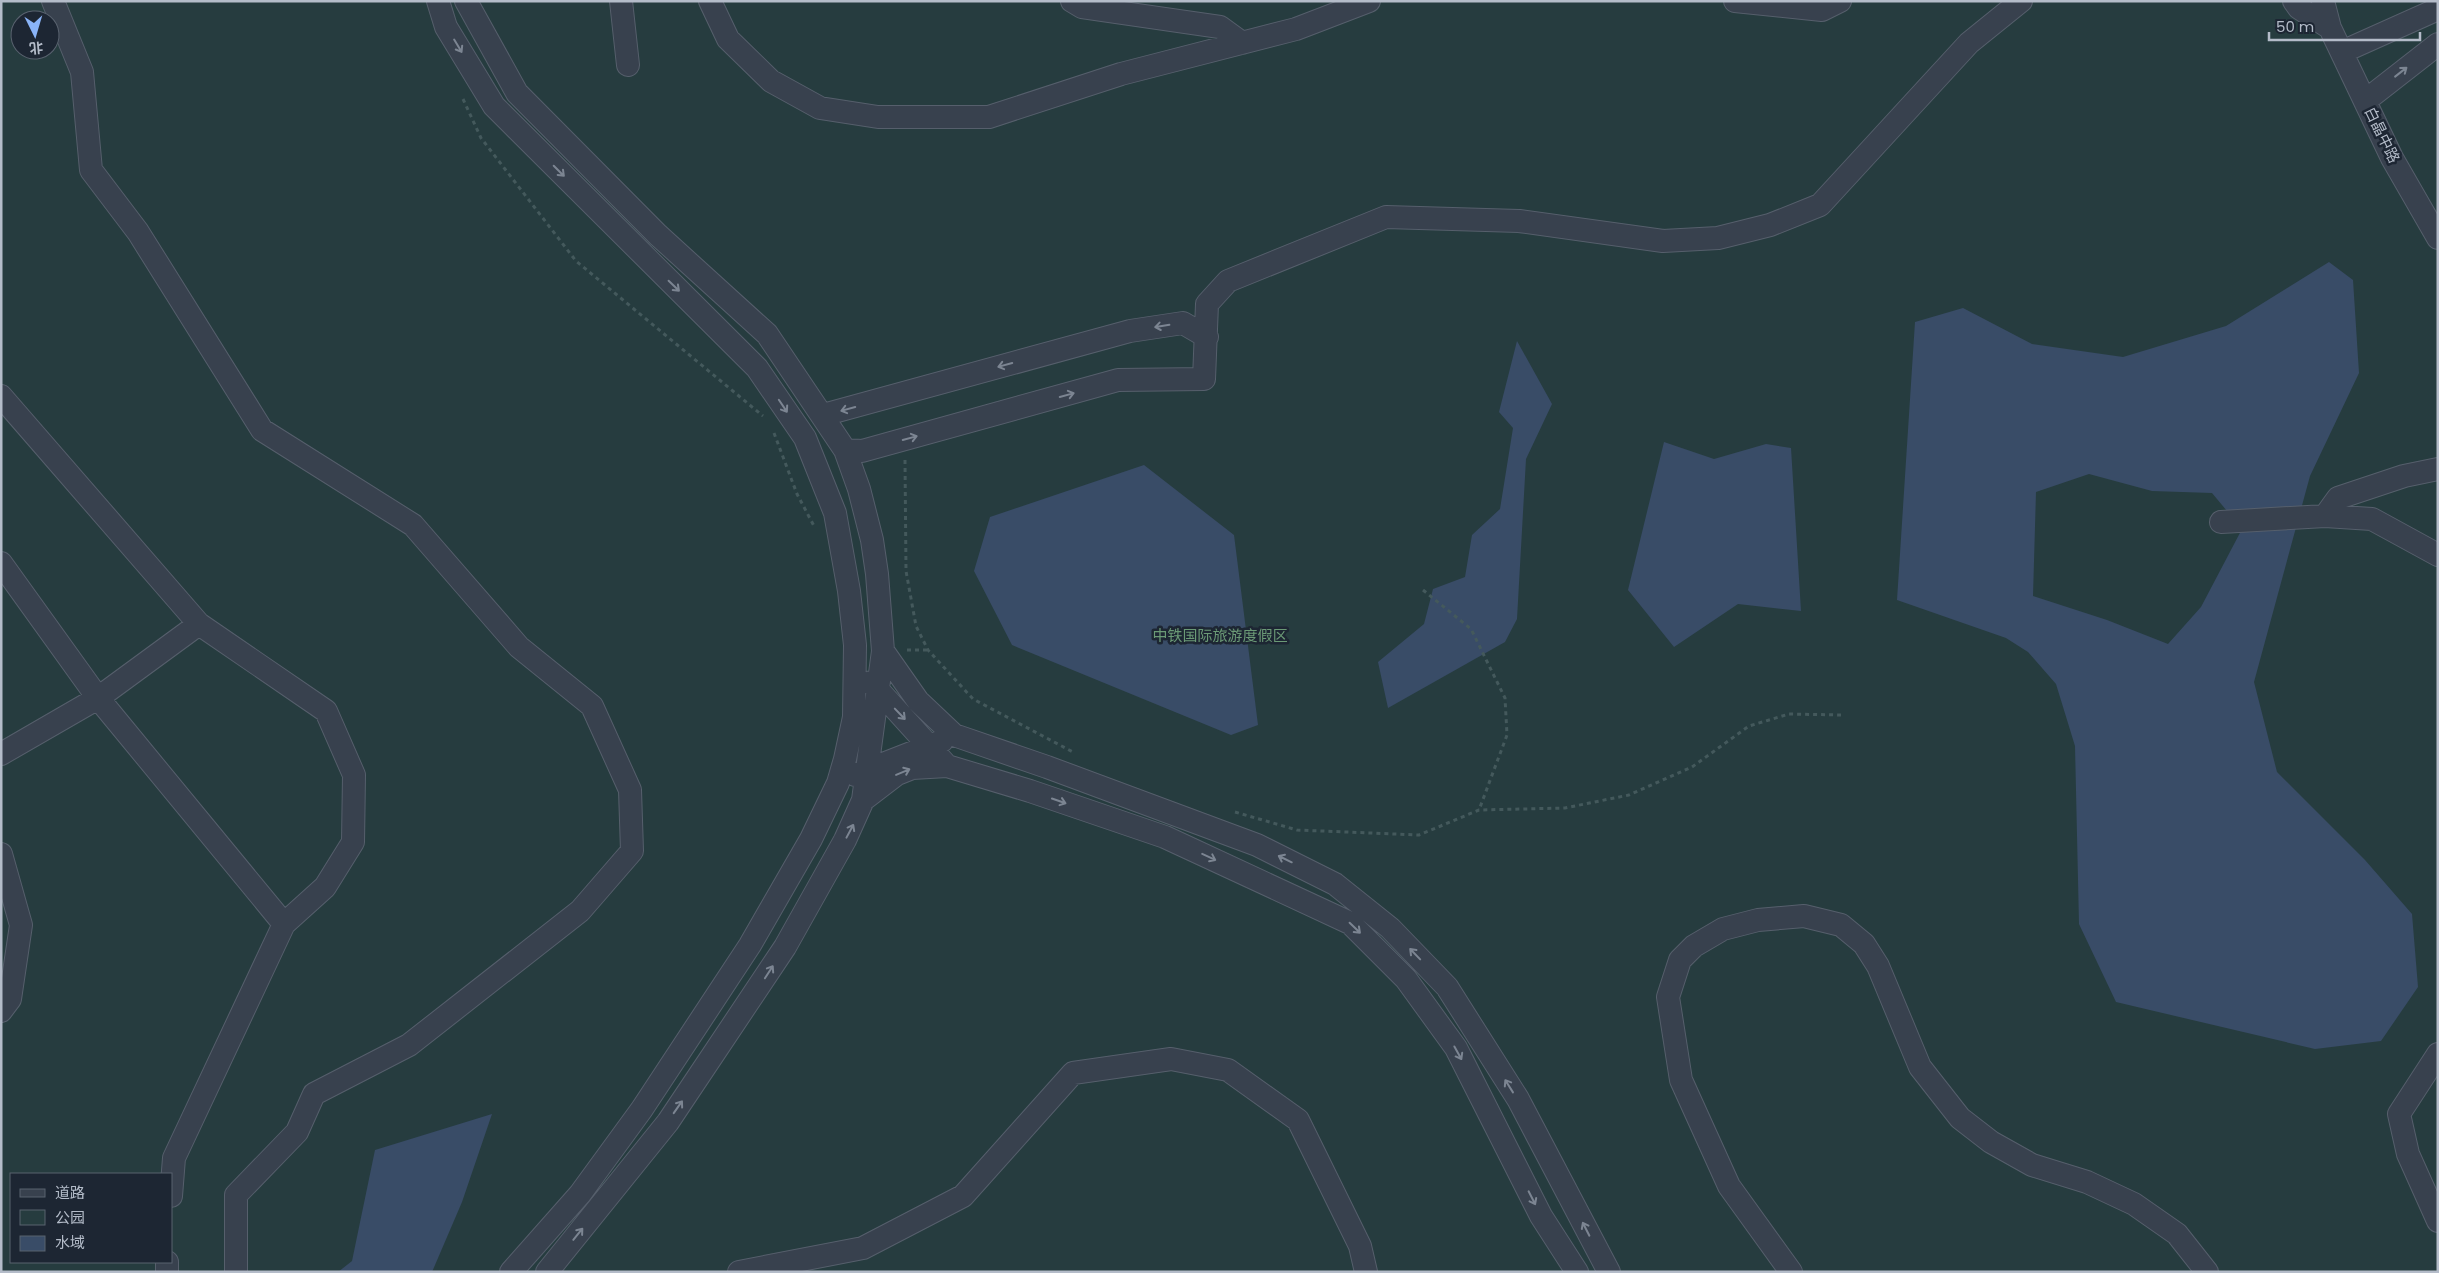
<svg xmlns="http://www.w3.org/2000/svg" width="2439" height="1273" font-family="Poppins,'Noto Sans SC',sans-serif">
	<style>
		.green { fill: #263c3f; fill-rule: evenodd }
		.water { fill: #394c67; fill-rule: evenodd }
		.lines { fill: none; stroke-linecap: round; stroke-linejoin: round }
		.minor-casing { stroke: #565f6c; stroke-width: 24 }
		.path { stroke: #44595c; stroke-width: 3; stroke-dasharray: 4 4; stroke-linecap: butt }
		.minor { stroke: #38414e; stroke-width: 22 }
		.oneway { stroke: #7c8592 }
		.labels { text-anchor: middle; stroke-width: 5; stroke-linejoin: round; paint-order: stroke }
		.street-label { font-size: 15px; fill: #b4bcc9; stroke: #1d2633 }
		.park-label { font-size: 15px; fill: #6b9a76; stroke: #1d2633 }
	</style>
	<rect width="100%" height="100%" fill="#242f3e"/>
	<path class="green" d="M 1,1 L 2438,1 L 2438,1272 L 1,1272 ZM 20,20 L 50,20 L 50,50 L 20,50 ZM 11,1174 L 171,1174 L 171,1262 L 11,1262 Z"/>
	<path class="water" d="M 2329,262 L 2353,280 L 2359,373 L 2310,476 L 2254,682 L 2277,772 L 2365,860 L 2412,914 L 2418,987 L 2381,1041 L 2315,1049 L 2116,1002 L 2079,924 L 2075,746 L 2056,684 L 2028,652 L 2006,638 L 1897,600 L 1915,322 L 1963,308 L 2032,344 L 2123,357 L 2226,326 ZM 2089,474 L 2152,491 L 2212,493 L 2242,529 L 2201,607 L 2168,644 L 2107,620 L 2033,596 L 2036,492 Z
		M 1517,341 L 1552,404 L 1526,459 L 1517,619 L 1505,642 L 1388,708 L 1378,662 L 1424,624 L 1433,589 L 1465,577 L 1472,535 L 1500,509 L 1513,428 L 1499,412 Z
		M 1664,442 L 1714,459 L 1766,444 L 1791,448 L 1801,611 L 1738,604 L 1674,647 L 1628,590 Z
		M 1144,465 L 1234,535 L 1258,725 L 1231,735 L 1012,645 L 974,571 L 990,517 Z
		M 492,1114 L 462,1202 L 432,1272 L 338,1272 L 352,1261 L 375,1150 Z"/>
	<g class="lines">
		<defs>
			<path id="minor" d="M 53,1 L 82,72 L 91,170 L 138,232 L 262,430 L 413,525 L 519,647 L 592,706 L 630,790 L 632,851 L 580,911 L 409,1045 L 314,1094 L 297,1132 L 236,1195 L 236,1272
				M 438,1 L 446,27 L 494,106 L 757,368 L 805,438 L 835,513 L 849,591 L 855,645 L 854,717 L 845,759 L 838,783 L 811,839 L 750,945 L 642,1109 L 580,1194 L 511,1272
				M 466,1 L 517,93 L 658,235 L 767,334 L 845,450 L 859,489 L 872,540 L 877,574 L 883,651 L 863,800 L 845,840 L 785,947 L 668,1122 L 547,1272
				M 621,1 L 628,65
				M 710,1 L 728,39 L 771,81 L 820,108 L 878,117 L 989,117 L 1121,74 L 1296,29 L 1369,1
				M 1072,1 L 1082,7 L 1220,27 L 1242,43
				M 1735,1 L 1822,10 L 1840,1
				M 2294,1 L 2299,8 L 2330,28
				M 2323,1 L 2330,28 L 2392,158 L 2438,238
				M 2342,52 L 2438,9
				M 2365,101 L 2438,44
				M 1,396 L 199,624 L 326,711 L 354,775 L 353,842 L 325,887 L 284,924
				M 823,415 L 1130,331 L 1183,323 L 1207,337
				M 845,450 L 862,451 L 1118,380 L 1204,379 L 1207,304 L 1228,281 L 1386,217 L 1519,221 L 1663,241 L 1718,238 L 1770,225 L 1820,205 L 1969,43 L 2021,1
				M 2438,469 L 2404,476 L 2338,498 L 2325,516 L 2372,519 L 2438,555
				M 2221,522 L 2325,516
				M 1,563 L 98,698 L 284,924 L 174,1158 L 171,1196
				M 883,651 L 918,701 L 954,735 L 1047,767 L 1257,845 L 1335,884 L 1390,928 L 1447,987 L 1518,1099 L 1609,1272
				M 871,682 L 947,766
				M 1,754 L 98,698 L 199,624
				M 855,775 L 942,741
				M 863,800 L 897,774 L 912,768 L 947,766 L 1030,791 L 1165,837 L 1350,923 L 1406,979 L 1456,1048 L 1541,1216 L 1577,1272
				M 1,854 L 21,925 L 10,999 L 1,1011
				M 2438,1054 L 2399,1114 L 2408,1154 L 2438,1221
				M 167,1272 L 167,1262
				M 739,1272 L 863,1248 L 963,1196 L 1073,1073 L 1171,1059 L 1228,1070 L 1298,1120 L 1360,1246 L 1366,1272
				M 1791,1272 L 1729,1186 L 1681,1080 L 1668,997 L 1680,960 L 1694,946 L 1723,929 L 1758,920 L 1804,916 L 1841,925 L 1864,944 L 1878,966 L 1920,1067 L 1960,1118 L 1991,1142 L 2032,1165 L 2087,1182 L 2134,1204 L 2177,1234 L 2207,1272"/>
		</defs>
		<use href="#minor" class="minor-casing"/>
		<path class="path" d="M 463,99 L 481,138 L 576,261 L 763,416
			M 774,433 L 797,494 L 814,526
			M 905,460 L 906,571 L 916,626 L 928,650 L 973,699 L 1073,752
			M 1423,590 L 1471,629 L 1505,698 L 1507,735 L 1479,810
			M 907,650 L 928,650
			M 1235,812 L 1297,830 L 1419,835 L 1479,810 L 1565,808 L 1629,795 L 1692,767 L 1749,726 L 1789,714 L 1841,715"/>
		<use href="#minor" class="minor"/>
	</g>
	<defs><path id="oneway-shaft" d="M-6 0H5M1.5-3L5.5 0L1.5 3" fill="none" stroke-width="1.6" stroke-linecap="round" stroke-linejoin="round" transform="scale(1.25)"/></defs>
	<g class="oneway">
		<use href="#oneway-shaft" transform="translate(458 46) rotate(59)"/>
		<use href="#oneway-shaft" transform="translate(2401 72) rotate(-38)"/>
		<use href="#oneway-shaft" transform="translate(559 171) rotate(45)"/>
		<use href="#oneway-shaft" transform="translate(674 286) rotate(44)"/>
		<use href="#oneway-shaft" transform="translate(1162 326) rotate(171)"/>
		<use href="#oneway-shaft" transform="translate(1005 365) rotate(165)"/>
		<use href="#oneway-shaft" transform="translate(1067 395) rotate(-15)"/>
		<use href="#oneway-shaft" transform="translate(783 406) rotate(56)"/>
		<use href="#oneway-shaft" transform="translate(848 409) rotate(165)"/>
		<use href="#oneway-shaft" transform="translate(910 438) rotate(-15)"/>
		<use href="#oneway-shaft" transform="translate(900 714) rotate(46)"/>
		<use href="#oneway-shaft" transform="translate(903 772) rotate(-23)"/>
		<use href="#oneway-shaft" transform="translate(1059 801) rotate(19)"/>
		<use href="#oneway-shaft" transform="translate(850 831) rotate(-62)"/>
		<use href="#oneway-shaft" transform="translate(1209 857) rotate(25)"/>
		<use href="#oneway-shaft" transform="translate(1285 859) rotate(-154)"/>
		<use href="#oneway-shaft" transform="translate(1355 928) rotate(44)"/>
		<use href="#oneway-shaft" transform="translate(1415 954) rotate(-134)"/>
		<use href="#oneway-shaft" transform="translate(769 972) rotate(-57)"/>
		<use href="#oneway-shaft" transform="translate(1458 1053) rotate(61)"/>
		<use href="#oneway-shaft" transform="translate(1509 1086) rotate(-122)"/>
		<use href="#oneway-shaft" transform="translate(678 1107) rotate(-55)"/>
		<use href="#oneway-shaft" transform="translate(1532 1198) rotate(63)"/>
		<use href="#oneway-shaft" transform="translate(1586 1229) rotate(-117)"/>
		<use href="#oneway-shaft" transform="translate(578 1234) rotate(-51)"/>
	</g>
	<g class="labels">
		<g class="street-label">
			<text transform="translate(2382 135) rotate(64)" y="5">白晶中路</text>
		</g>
		<g class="park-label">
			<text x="1220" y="641">中铁国际旅游度假区</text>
		</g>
	</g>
	<rect width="2439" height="1273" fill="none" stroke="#b4bcc9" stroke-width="5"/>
	<rect x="10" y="1173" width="162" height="90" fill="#1d2633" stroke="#59626f"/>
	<rect x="20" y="1189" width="25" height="8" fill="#38414e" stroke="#59626f"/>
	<text x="55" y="1198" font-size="15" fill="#b4bcc9">道路</text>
	<rect x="20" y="1210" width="25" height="15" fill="#263c3f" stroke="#59626f"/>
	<text x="55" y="1223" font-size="15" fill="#b4bcc9">公园</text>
	<rect x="20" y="1236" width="25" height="15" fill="#394c67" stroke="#59626f"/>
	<text x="55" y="1248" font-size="15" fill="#b4bcc9">水域</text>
	<g transform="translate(35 35) rotate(175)"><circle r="24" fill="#1d2633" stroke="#59626f"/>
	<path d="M0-4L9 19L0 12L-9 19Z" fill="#8ab4f8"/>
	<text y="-8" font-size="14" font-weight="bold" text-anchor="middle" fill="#b4bcc9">北</text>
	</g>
	<path d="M2269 32v8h151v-8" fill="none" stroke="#b4bcc9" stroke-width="2.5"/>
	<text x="2276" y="32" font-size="15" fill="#b4bcc9" stroke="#1d2633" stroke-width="4" paint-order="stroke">50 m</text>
</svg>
